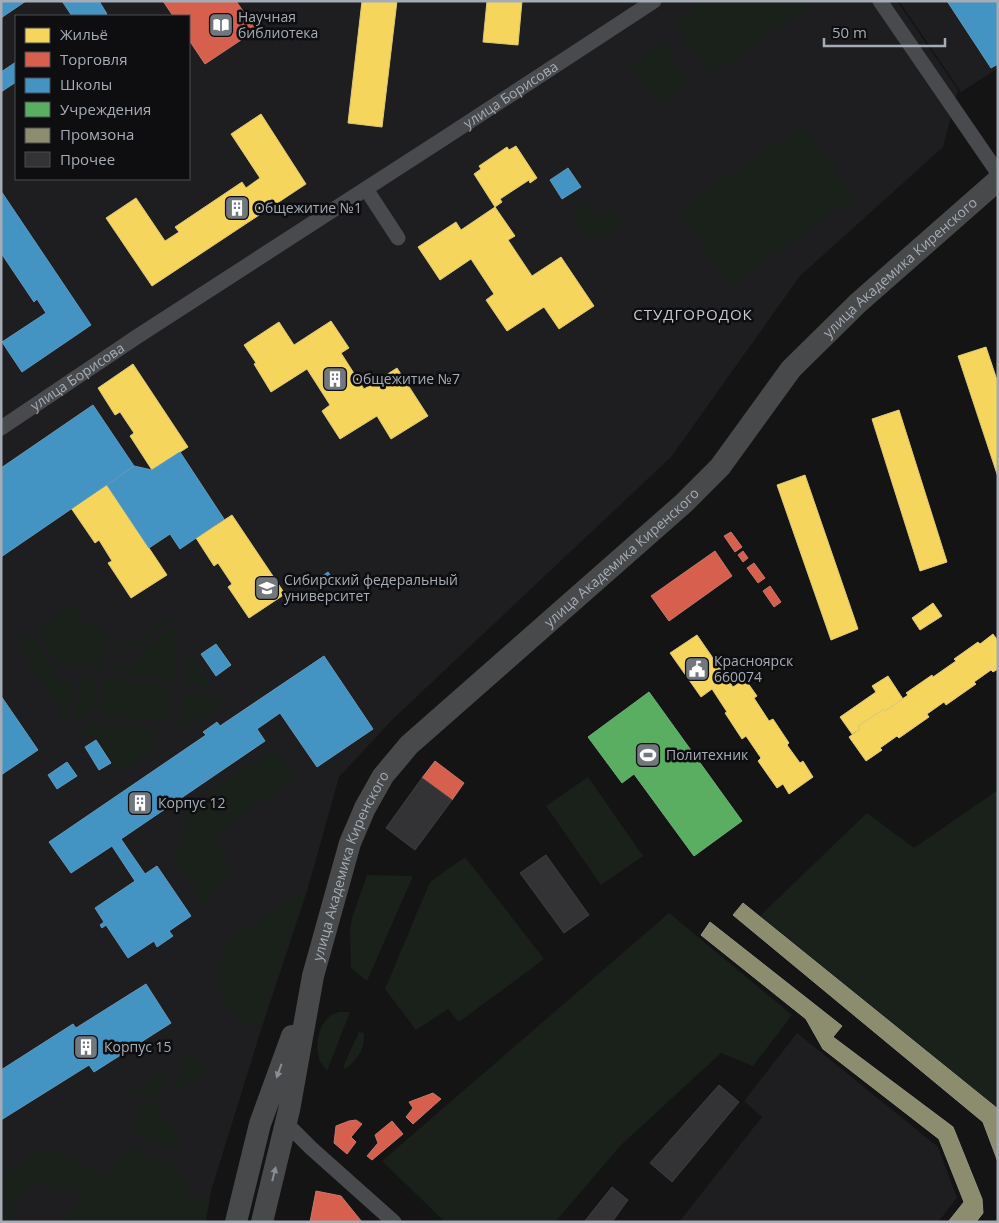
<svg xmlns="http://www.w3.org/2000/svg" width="999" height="1223" font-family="'Open Sans',sans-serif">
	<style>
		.built { fill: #1e1e20; fill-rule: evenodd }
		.green { fill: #1a211b }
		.homes { fill: #f6d55c; stroke: #dec977 }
		.shops { fill: #d6604d; stroke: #c7776c }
		.schools { fill: #4393c3; stroke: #609abf }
		.public { fill: #5aae61; stroke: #70ad7a }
		.industry { fill: #8c8c6e; stroke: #949683 }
		.building { fill: #333335; stroke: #3c3e40 }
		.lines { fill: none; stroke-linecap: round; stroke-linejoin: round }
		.street { stroke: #484a4d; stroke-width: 15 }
		.secondary { stroke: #47494b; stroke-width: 22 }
		.oneway { fill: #898e95 }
		.labels { text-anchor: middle; stroke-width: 5; stroke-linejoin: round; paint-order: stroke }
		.poi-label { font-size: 14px; fill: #a5acb5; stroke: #0e0e10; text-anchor: start }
		.street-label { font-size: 14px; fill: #a5acb5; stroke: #0e0e10 }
		.neighbourhood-label { font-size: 15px; letter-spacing: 1px; fill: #c6cad1; stroke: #0e0e10 }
	</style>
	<rect width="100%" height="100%" fill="#141414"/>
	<path class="built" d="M 1,1 L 897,1 L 958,90 L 943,147 L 800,276 L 671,457 L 393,719 L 339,777 L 307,891 L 260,1033 L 211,1191 L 206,1222 L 1,1222 ZM 16,16 L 189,16 L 189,179 L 16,179 Z
		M 899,1 L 998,1 L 998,68 L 961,92 Z
		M 797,1033 L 938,1147 L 957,1198 L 938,1222 L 679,1222 L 762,1117 L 744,1101 Z"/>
	<path class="green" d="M 702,1 L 814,1 L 814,2 L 711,75 L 673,22 Z
		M 662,41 L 689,81 L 658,103 L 631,63 Z
		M 803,124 L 855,198 L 730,285 L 678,211 Z
		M 589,201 L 599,216 L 613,207 L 623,222 L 590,243 L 571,213 Z
		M 82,598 L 85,603 L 76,610 L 88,627 L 97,622 L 107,638 L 101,673 L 97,672 L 93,665 L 72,663 L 68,668 L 61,668 L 37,628 L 79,602 L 78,600 Z
		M 170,616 L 173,620 L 123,654 L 113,639 L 115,634 L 125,647 Z
		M 177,624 L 174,680 L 113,674 L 114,667 L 122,661 L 126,667 L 143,655 L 140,650 Z
		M 31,633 L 60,681 L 72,682 L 69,717 L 66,719 L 16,642 Z
		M 187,649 L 211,686 L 183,683 Z
		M 80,678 L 97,680 L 91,714 L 85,713 L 74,721 Z
		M 104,678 L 172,686 L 168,722 L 99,714 Z
		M 184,693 L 223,698 L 221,704 L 187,726 L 180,726 Z
		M 91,723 L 156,730 L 154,752 L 119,773 L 95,733 L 86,738 L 82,729 Z
		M 276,747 L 296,779 L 213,835 L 232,867 L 205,906 L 176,860 L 187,808 Z
		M 588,777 L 643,856 L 601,885 L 546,806 Z
		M 998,790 L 998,1109 L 760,916 L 867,813 L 914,848 Z
		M 465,857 L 544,959 L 459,1022 L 448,1009 L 416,1030 L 385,989 L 430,882 Z
		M 367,875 L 413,876 L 367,981 L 351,968 L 350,930 L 352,918 Z
		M 306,892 L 257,1031 C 248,1023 235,1015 228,1005 C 191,949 259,919 299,893 Z
		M 669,913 L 792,1015 L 753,1066 L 721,1053 L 621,1145 L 555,1222 L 445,1222 L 382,1161 Z
		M 339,1012 L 350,1012 L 327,1071 C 325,1068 322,1064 320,1061 C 314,1048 318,1026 329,1017 C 331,1015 336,1013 339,1012 Z
		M 359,1032 L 364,1033 C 365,1050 358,1058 346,1069 L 343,1067 Z
		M 193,1051 L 206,1071 L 172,1094 L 186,1056 Z
		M 170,1065 L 158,1099 L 131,1090 Z
		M 144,1102 L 156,1107 L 177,1133 L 177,1152 L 131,1132 Z
		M 127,1145 L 172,1166 L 193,1196 L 208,1199 L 204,1222 L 64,1222 L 84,1190 L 32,1184 L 9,1219 L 1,1218 L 1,1175 L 45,1148 L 107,1175 Z"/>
	<path class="homes" d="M 362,1 L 397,1 L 382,127 L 348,123 Z
		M 487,1 L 522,1 L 518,45 L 483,42 Z
		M 261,114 L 306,184 L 152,286 L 106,218 L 136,198 L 165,241 L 179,232 L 175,227 L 242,182 L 246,188 L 260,178 L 231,134 Z
		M 516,146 L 537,178 L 530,183 L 529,180 L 500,199 L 502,202 L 495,207 L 474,174 L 481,169 L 479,166 L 507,147 L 509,150 Z
		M 495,207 L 515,236 L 508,240 L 532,276 L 561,257 L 594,306 L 559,329 L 544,307 L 507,331 L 486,300 L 494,294 L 471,259 L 440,280 L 418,247 L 456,222 L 461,230 Z
		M 331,321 L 349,348 L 341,353 L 364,389 L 397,368 L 428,416 L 391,439 L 377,416 L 340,439 L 322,411 L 330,405 L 307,369 L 271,392 L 254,364 L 256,363 L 244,345 L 279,322 L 294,345 Z
		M 986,347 L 998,383 L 998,477 L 958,356 Z
		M 133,364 L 188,447 L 152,470 L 130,436 L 134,433 L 120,412 L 115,415 L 98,388 Z
		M 899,410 L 947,562 L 920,571 L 872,419 Z
		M 805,475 L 858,629 L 831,640 L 777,485 Z
		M 107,485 L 167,575 L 131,598 L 108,563 L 112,561 L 99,540 L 95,543 L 71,508 Z
		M 232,515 L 285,594 L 249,618 L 228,587 L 232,584 L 218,563 L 214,566 L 196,538 Z
		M 933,603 L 942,616 L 920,630 L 912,618 Z
		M 993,634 L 998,641 L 998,669 L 993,672 L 991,670 L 974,682 L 976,684 L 946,705 L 944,702 L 927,714 L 929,717 L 899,738 L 897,736 L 880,748 L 882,750 L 866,761 L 849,737 L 860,729 L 858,726 L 884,709 L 885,711 L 908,695 L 906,693 L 932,675 L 933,677 L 956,661 L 954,659 L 978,642 L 980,644 Z
		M 697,635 L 733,687 L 745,679 L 757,696 L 754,698 L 769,721 L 773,719 L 789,743 L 787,745 L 800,763 L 803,761 L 813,777 L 789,794 L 783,784 L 777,788 L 758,761 L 761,758 L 746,736 L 742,739 L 725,713 L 727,712 L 712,689 L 701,697 L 670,653 Z
		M 888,676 L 903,699 L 885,711 L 884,709 L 858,726 L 860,729 L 852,734 L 840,717 L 876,692 L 872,686 Z"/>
	<path class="shops" d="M 163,1 L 236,1 L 256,30 L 205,64 L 189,40 L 189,16 L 173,16 Z
		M 731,532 L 742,547 L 735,552 L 724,536 Z
		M 715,551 L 732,576 L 669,621 L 651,596 Z
		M 743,551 L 748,558 L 743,562 L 738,555 Z
		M 754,563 L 765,578 L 758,583 L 747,568 Z
		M 770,586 L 781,602 L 774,607 L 763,591 Z
		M 435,761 L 464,783 L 452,800 L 422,778 Z
		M 433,1093 L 441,1099 L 413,1124 L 406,1117 L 413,1108 L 409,1102 Z
		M 356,1120 L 362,1124 L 351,1137 L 356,1142 L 347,1154 L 334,1143 L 336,1126 L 349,1121 Z
		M 392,1121 L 403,1134 L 372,1160 L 367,1156 L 378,1143 L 375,1135 Z
		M 316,1191 L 341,1196 L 362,1222 L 310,1222 Z"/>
	<path class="schools" d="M 1,1 L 26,1 L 1,18 Z
		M 62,1 L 99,1 L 107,14 L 105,16 L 72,16 Z
		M 947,1 L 998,1 L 998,64 L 991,68 Z
		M 16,62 L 16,82 L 1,92 L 1,72 Z
		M 568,168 L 581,187 L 562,199 L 550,180 Z
		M 1,191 L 91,325 L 22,372 L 2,342 L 46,313 L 37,299 L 34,302 L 1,253 Z
		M 93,405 L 134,466 L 1,557 L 1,468 Z
		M 180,452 L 224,519 L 180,549 L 170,534 L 149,548 L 107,485 L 134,466 L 152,470 Z
		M 328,572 L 334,581 L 327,586 L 321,577 Z
		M 216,644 L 231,665 L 216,676 L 201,654 Z
		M 324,656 L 373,729 L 317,767 L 280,713 L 257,729 L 265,741 L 121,839 L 145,874 L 157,866 L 191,916 L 169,931 L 173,936 L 157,947 L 154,941 L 128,958 L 106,925 L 102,928 L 100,925 L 104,922 L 95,908 L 135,881 L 112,846 L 71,873 L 49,842 L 206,735 L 203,732 L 217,722 L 220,726 Z
		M 1,696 L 38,750 L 1,775 Z
		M 96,740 L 111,763 L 99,770 L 85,747 Z
		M 67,762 L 77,776 L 57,789 L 48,775 Z
		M 146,984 L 171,1023 L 94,1072 L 89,1065 L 1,1120 L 1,1070 L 73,1024 L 76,1028 Z"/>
	<path class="public" d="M 649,692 L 742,821 L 694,856 L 634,774 L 622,783 L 588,737 Z"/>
	<path class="industry" d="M 743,903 L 998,1109 L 998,1162 L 983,1122 L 733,915 Z
		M 710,922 L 842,1026 L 833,1037 L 953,1127 L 982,1199 L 983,1213 L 976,1222 L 948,1222 L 964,1202 L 939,1139 L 823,1049 L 806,1019 L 701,935 Z"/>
	<path class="building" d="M 422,778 L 452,800 L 415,850 L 386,828 Z
		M 546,855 L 589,915 L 564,933 L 520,873 Z
		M 719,1085 L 739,1102 L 672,1182 L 650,1163 Z
		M 612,1187 L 628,1200 L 612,1222 L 584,1222 Z"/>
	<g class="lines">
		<g class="street">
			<path d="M 880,1 L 998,173"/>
			<path d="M 366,189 L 398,238"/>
			<path id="s1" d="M 1,428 L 138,336 L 446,137 L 654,1"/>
			<path d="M 286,1123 L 311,1148 L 394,1222"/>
		</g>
		<g class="secondary">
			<path d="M 236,1222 L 260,1124 L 292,1036"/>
			<path id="s2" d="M 262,1222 L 289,1110 L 313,976 L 350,843 L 365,808 L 383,776 L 409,745 L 684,503 L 720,467 L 791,369 L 858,303 L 998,180"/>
		</g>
	</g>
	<defs><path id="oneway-solid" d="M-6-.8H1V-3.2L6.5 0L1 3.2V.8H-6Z" transform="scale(1.25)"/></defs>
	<g class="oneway">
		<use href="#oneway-solid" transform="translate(279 1071) rotate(110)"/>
		<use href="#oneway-solid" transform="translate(274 1174) rotate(-76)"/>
	</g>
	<defs>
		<symbol id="library-square" viewBox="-11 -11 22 22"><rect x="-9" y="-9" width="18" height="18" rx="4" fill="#72777d" stroke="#0e0e10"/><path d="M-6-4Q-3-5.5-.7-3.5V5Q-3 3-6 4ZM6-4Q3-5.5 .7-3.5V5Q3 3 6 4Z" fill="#fff"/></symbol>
		<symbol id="building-square" viewBox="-11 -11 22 22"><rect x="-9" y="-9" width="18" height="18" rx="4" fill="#72777d" stroke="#0e0e10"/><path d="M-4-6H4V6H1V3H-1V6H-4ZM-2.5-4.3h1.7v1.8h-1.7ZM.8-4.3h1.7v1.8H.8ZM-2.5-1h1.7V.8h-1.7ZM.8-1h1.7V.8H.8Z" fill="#fff"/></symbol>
		<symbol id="university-square" viewBox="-11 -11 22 22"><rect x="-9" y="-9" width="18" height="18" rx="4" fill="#72777d" stroke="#0e0e10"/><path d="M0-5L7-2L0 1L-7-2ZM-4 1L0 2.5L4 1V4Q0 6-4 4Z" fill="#fff"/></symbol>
		<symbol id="civic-square" viewBox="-11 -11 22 22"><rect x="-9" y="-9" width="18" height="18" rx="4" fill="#72777d" stroke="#0e0e10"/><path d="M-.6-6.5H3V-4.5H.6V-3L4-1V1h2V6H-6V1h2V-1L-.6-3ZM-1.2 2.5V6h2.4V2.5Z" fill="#fff"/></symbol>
		<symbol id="stadium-square" viewBox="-11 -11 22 22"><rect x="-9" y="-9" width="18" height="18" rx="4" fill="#72777d" stroke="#0e0e10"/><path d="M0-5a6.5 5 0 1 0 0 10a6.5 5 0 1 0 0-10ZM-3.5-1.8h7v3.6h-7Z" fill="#fff"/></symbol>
	</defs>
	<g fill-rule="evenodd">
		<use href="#library-square" x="207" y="11" width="28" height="28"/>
		<use href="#building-square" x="223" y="194" width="28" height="28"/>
		<use href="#building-square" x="321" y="365" width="28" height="28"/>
		<use href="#university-square" x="253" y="574" width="28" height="28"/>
		<use href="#civic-square" x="683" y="655" width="28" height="28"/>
		<use href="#stadium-square" x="634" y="741" width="28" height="28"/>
		<use href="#building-square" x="126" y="789" width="28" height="28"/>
		<use href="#building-square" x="72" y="1033" width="28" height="28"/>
	</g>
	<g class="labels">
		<g class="poi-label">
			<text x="238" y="22">Научная<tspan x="238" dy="16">библиотека</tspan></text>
			<text x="254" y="213">Общежитие №1</text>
			<text x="352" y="384">Общежитие №7</text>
			<text x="284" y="585">Сибирский федеральный<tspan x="284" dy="16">университет</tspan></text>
			<text x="714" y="666">Красноярск<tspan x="714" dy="16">660074</tspan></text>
			<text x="666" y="760">Политехник</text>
			<text x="158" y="808">Корпус 12</text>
			<text x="104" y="1052">Корпус 15</text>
		</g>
		<g class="street-label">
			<text dy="5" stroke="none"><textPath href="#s1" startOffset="609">улица Борисова</textPath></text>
			<text dy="5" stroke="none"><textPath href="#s2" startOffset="1192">улица Академика Киренского</textPath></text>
			<text dy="5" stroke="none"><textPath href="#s1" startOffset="92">улица Борисова</textPath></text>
			<text dy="5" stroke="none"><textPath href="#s2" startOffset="788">улица Академика Киренского</textPath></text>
			<text dy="5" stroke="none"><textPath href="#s2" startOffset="368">улица Академика Киренского</textPath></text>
		</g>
		<g class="neighbourhood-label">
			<text x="693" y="320">СТУДГОРОДОК</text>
		</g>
	</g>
	<rect width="999" height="1223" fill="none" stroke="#a5acb5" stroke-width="5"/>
	<rect x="15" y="15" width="175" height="165" fill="#0e0e10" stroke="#4a4d52"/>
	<rect x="25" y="28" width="25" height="15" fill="#f6d55c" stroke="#4a4d52"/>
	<text x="60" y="40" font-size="15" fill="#a5acb5">Жильё</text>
	<rect x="25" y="52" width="25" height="15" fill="#d6604d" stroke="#4a4d52"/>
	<text x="60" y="65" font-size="15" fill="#a5acb5">Торговля</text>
	<rect x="25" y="78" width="25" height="15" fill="#4393c3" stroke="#4a4d52"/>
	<text x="60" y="90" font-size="15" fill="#a5acb5">Школы</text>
	<rect x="25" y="102" width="25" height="15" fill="#5aae61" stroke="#4a4d52"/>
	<text x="60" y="115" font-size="15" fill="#a5acb5">Учреждения</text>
	<rect x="25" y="128" width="25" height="15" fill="#8c8c6e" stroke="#4a4d52"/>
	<text x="60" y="140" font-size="15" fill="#a5acb5">Промзона</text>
	<rect x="25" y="152" width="25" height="15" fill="#333335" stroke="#4a4d52"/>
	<text x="60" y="165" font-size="15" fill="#a5acb5">Прочее</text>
	<path d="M824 38v8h121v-8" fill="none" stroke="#a5acb5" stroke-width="2.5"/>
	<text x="832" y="38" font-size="15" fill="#a5acb5" stroke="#0e0e10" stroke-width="4" paint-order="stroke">50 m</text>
</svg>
